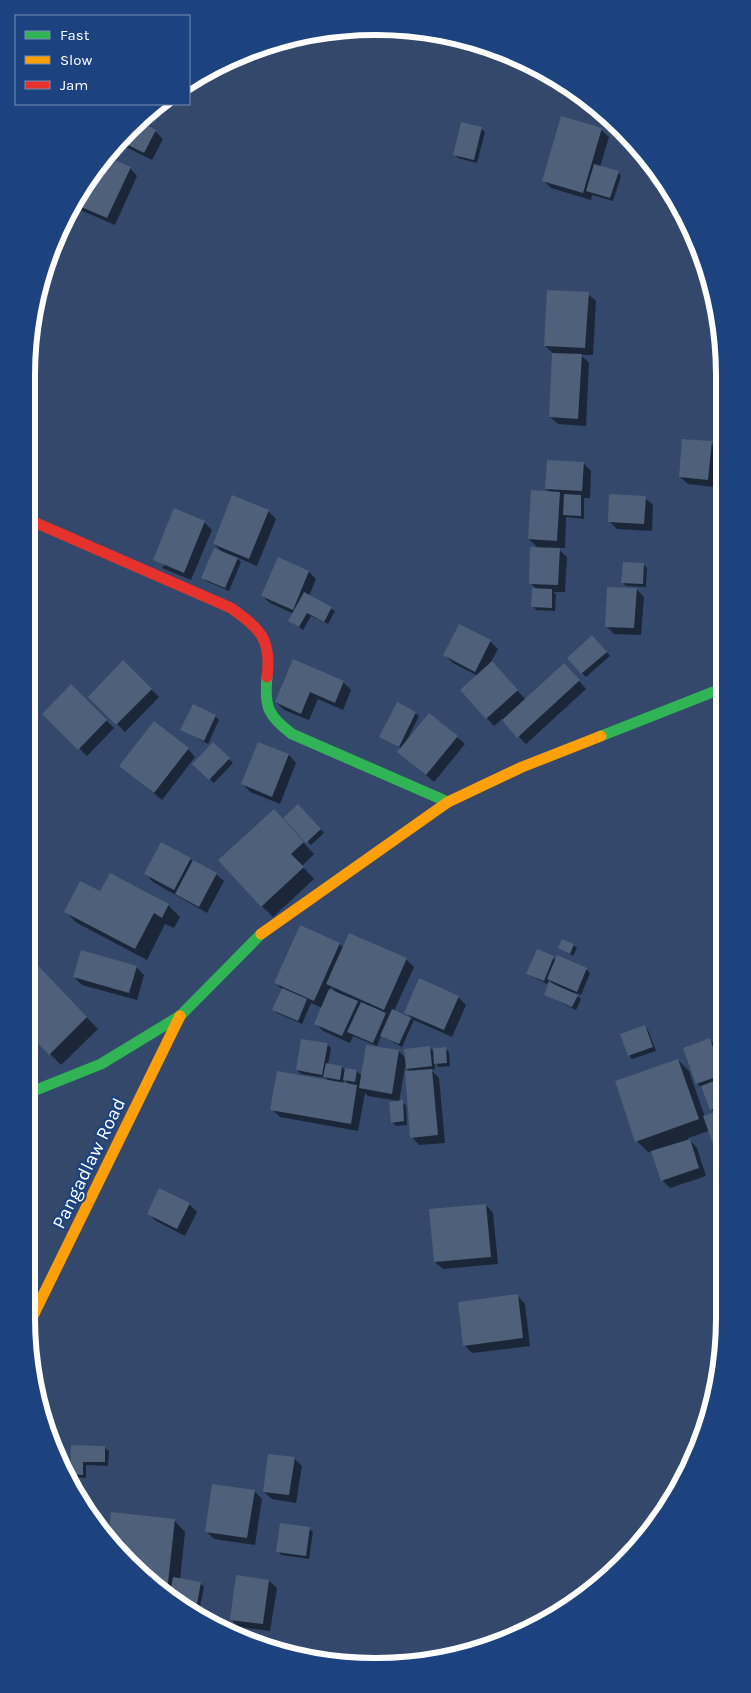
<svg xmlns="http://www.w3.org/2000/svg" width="751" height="1693" font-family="Karla,sans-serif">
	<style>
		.shadow { fill: #0007; fill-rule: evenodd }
		.building { fill: #4e607a }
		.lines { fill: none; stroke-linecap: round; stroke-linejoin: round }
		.fast { stroke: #30b455; stroke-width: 11 }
		.slow { stroke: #ff9f0a; stroke-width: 11 }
		.jam { stroke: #e5322d; stroke-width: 11 }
		.labels { text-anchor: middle; stroke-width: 4.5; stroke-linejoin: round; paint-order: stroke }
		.street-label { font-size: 19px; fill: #fff; stroke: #1c4380 }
		.rim { fill: none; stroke: #fff; stroke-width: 6 }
	</style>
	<rect width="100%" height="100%" fill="#33486a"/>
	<path class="shadow" d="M 138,122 L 155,131 L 163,139 L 152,160 L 116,142 Z
		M 481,129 L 485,132 L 477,163 L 458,158 L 454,154 Z
		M 601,130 L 609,137 L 600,167 L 618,172 L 621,176 L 613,201 L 592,195 L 591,200 L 551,188 L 543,180 Z
		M 105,157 L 130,168 L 137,176 L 115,225 L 80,210 L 72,202 Z
		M 588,294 L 596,301 L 593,355 L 581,355 L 589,363 L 586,426 L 558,424 L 550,417 L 554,354 L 545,346 Z
		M 711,443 L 719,450 L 715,487 L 688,484 L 680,477 Z
		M 583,463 L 591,471 L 590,498 L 584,498 L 584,519 L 566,517 L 565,548 L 557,548 L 567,557 L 565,592 L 553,592 L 556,594 L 555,611 L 536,610 L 533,606 L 537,589 L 531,584 L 539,549 L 529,539 L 550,493 L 546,489 Z
		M 645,498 L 653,505 L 652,531 L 617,529 L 609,521 Z
		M 268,511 L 276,519 L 257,566 L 236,557 L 241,562 L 229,591 L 206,581 L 203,578 L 222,552 L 214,544 Z
		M 204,522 L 212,530 L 191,580 L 162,568 Z
		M 643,564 L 647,568 L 646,587 L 626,586 L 623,583 Z
		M 309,572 L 316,579 L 309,596 L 335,611 L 328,624 L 311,616 L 303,630 L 290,621 L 294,614 L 270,603 L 262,596 Z
		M 636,589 L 644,597 L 641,635 L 614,634 L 606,626 Z
		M 459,626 L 490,641 L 498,649 L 491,662 L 526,700 L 572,672 L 586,689 L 526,744 L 502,719 L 494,726 L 462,691 L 478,676 L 453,663 L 445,655 Z
		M 596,640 L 610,656 L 586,677 L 568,658 Z
		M 294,661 L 343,682 L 351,690 L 343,710 L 318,699 L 309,720 L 284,710 L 276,702 Z
		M 123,662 L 159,697 L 125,732 L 90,697 Z
		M 71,686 L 114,728 L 87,756 L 44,714 Z
		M 415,713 L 419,716 L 407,740 L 457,737 L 465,744 L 434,782 L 399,752 L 402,749 L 380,736 Z
		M 215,716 L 219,720 L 208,744 L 182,730 Z
		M 259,743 L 289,755 L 296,763 L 280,804 L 250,792 L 243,784 Z
		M 213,744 L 233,763 L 214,783 L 194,764 Z
		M 188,749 L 195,757 L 162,800 L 121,766 Z
		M 298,805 L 324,833 L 311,845 L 285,818 Z
		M 285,822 L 314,854 L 302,866 L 314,879 L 273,917 L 262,906 Z
		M 190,859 L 216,874 L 224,881 L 207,913 L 153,882 L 146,874 Z
		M 110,874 L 168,905 L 180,917 L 174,928 L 165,924 L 147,960 L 77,923 L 66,912 L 100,893 Z
		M 339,944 L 344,948 L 406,959 L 414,967 L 394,1011 L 413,1020 L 406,1012 L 458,997 L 466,1005 L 452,1037 L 414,1020 L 402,1047 L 381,1036 L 377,1046 L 353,1036 L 350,1043 L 323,1031 L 316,1024 L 322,1008 L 311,1003 L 302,1024 L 277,1013 L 274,1010 L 283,990 L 275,983 ZM 331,987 L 337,993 L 330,990 Z
		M 573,945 L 577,948 L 573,956 L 559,948 Z
		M 538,951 L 556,960 L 586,969 L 590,973 L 581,995 L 573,992 L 581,999 L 576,1010 L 546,995 L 556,986 L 549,980 L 547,984 L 527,974 Z
		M 136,967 L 144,975 L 137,1000 L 82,985 L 74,977 Z
		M 39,968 L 98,1029 L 61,1065 L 26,1030 Z
		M 645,1026 L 648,1030 L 656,1051 L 632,1059 L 629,1055 Z
		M 26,1035 L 32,1042 L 26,1047 Z
		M 709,1039 L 717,1047 L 724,1067 L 724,1165 L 720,1160 L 709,1131 L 688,1138 L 697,1148 L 706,1176 L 670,1188 L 662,1180 L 653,1151 L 648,1152 L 637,1141 L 678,1060 L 689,1071 L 705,1117 L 715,1114 L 711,1109 L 704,1090 L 697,1083 Z
		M 327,1044 L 331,1048 L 328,1065 L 342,1067 L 346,1071 L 357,1071 L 362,1076 L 399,1051 L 406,1059 L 430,1048 L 434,1052 L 445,1049 L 449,1052 L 450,1066 L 439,1067 L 435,1063 L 435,1069 L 431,1070 L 439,1078 L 445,1143 L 419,1145 L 412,1137 L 410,1072 L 405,1067 L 399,1102 L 406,1105 L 407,1125 L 396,1126 L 392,1122 L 399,1101 L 368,1096 L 365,1093 L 358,1131 L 280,1117 L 272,1109 L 329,1082 L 326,1078 L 301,1074 L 297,1070 ZM 344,1079 L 349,1085 L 343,1084 Z
		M 26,1168 L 34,1176 L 27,1194 L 33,1200 L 26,1217 Z
		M 189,1204 L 197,1212 L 185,1236 L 156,1221 L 148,1213 Z
		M 486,1205 L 493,1213 L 498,1264 L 443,1269 L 435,1262 Z
		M 26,1247 L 30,1251 L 26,1262 Z
		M 518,1296 L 525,1304 L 530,1346 L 472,1353 L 464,1345 Z
		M 72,1446 L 105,1448 L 109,1451 L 108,1466 L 86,1465 L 86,1478 L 75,1477 L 72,1474 Z
		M 294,1458 L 302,1466 L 296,1503 L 272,1499 L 264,1492 Z
		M 254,1491 L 262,1499 L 255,1545 L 214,1539 L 207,1532 Z
		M 112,1513 L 174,1520 L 185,1532 L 180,1580 L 200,1583 L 204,1587 L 200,1607 L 181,1603 L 113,1548 L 109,1542 Z
		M 309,1529 L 313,1532 L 309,1559 L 281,1555 L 278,1551 Z
		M 269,1581 L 277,1588 L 270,1631 L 239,1627 L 231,1619 Z"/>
	<path class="building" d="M 561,116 L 602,128 L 583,193 L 542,181 Z
		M 139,121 L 156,130 L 144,153 L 118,140 Z
		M 461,122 L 482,127 L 474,160 L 453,155 Z
		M 105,156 L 131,167 L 107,218 L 72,203 Z
		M 594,164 L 619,171 L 610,198 L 586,191 Z
		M 547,290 L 589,292 L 585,348 L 544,346 Z
		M 552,353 L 582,354 L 578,419 L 549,417 Z
		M 682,439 L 712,441 L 708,480 L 679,477 Z
		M 547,460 L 584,462 L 582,491 L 545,489 Z
		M 531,490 L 560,492 L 557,541 L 528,539 Z
		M 564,494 L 581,495 L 581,516 L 563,515 Z
		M 609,494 L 646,496 L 644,524 L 608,522 Z
		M 232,495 L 269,510 L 249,559 L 213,544 Z
		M 174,508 L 205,521 L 184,573 L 153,560 Z
		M 530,547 L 560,548 L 558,585 L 529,584 Z
		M 214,548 L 238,558 L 225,588 L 201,578 Z
		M 278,557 L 309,571 L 293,610 L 261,596 Z
		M 623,562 L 644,563 L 643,584 L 621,583 Z
		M 607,587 L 637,588 L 634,628 L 605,627 Z
		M 532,588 L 552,589 L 552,608 L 531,607 Z
		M 304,592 L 332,607 L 324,622 L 307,613 L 299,627 L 288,621 Z
		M 459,624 L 491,640 L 475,672 L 443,655 Z
		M 592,635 L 607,652 L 581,674 L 567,658 Z
		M 293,659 L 344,681 L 335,703 L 310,692 L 301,714 L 275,702 Z
		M 123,660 L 152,689 L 116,725 L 88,697 Z
		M 492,661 L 518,690 L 486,719 L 460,690 Z
		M 564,663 L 580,680 L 517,738 L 502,720 Z
		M 71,684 L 107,720 L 78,750 L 42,714 Z
		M 397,702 L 416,712 L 399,747 L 379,737 Z
		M 193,704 L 216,715 L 204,741 L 180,730 Z
		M 429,713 L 458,736 L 426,775 L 397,752 Z
		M 154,721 L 189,748 L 154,793 L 119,766 Z
		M 213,742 L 230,758 L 209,780 L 192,764 Z
		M 258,742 L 289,754 L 272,797 L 241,784 Z
		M 298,804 L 321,829 L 306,843 L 283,818 Z
		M 274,809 L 304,842 L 291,854 L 304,867 L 261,907 L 218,860 Z
		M 161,842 L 191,858 L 174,890 L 144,874 Z
		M 193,860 L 217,873 L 199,907 L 175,894 Z
		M 110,873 L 169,904 L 162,918 L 154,913 L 135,949 L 64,912 L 80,881 L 100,891 Z
		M 300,925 L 340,943 L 314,1001 L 274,983 Z
		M 349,933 L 407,958 L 384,1010 L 326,984 Z
		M 562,939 L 574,944 L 570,954 L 558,948 Z
		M 537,949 L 554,956 L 544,981 L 526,974 Z
		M 81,950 L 137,966 L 129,993 L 73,977 Z
		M 28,955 L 87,1017 L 49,1055 L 26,1031 L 26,957 Z
		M 557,955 L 587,968 L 577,992 L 547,979 Z
		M 419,978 L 459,996 L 444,1030 L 404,1013 Z
		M 549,982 L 578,995 L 572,1007 L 544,995 Z
		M 282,988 L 307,999 L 298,1021 L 272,1010 Z
		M 329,989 L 358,1001 L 342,1036 L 314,1024 Z
		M 361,1002 L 386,1013 L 373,1043 L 347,1032 Z
		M 392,1009 L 411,1018 L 399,1044 L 380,1036 Z
		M 645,1025 L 653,1047 L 628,1056 L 620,1034 Z
		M 710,1038 L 722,1075 L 696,1084 L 683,1048 Z
		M 301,1039 L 328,1043 L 322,1075 L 296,1070 Z
		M 366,1045 L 399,1050 L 392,1094 L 359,1088 Z
		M 430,1046 L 432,1066 L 406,1069 L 404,1049 Z
		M 446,1047 L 447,1063 L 434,1064 L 433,1048 Z
		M 678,1059 L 699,1119 L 635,1142 L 615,1081 Z
		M 326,1063 L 342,1066 L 340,1080 L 323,1077 Z
		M 345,1068 L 357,1070 L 355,1082 L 343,1080 Z
		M 432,1069 L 438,1135 L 410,1138 L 405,1071 Z
		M 277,1071 L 357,1085 L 351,1124 L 270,1110 Z
		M 724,1077 L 724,1105 L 710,1110 L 701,1086 Z
		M 403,1100 L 404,1121 L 391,1123 L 389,1102 Z
		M 724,1109 L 724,1159 L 719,1161 L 703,1116 Z
		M 690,1139 L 699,1168 L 661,1181 L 651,1151 Z
		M 159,1188 L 190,1203 L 177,1229 L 147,1214 Z
		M 486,1204 L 491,1257 L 434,1262 L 429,1209 Z
		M 518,1294 L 523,1338 L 463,1346 L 458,1302 Z
		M 71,1445 L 105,1446 L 105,1462 L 83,1462 L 83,1475 L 70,1474 Z
		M 268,1454 L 295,1457 L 289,1495 L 263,1492 Z
		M 212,1484 L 255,1490 L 247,1538 L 205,1532 Z
		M 111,1512 L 175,1519 L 167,1592 L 113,1548 L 108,1540 Z
		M 280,1523 L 310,1527 L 306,1556 L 276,1552 Z
		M 236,1575 L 269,1580 L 263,1624 L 230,1620 Z
		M 173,1577 L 201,1582 L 197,1604 L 177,1600 L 170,1594 Z"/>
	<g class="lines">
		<path class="fast" d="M 267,677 C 264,707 268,716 292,734 L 448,802
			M 601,736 L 723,688
			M 26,1094 L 101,1064 L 180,1016 L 261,934"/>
		<path class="slow" d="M 261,934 L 448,802 L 522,767 L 601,736
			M 28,1326 L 180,1016"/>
		<path class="jam" d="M 34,522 L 231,608 C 260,629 272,639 267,677"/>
	</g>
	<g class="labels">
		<g class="street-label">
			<text transform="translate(88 1163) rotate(-64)" y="7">Pangadlaw Road</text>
		</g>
	</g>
	<path d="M0 0H751V1693H0ZM375 35H376A340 340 0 0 1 716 375V1318A340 340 0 0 1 376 1658H375A340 340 0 0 1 35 1318V375A340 340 0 0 1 375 35Z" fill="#1c4380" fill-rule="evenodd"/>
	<path class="rim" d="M375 35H376A340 340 0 0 1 716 375V1318A340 340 0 0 1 376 1658H375A340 340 0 0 1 35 1318V375A340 340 0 0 1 375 35Z"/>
	<rect x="15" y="15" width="175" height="90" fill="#1c4380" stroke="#778eb3"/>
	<rect x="25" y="31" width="25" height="8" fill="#30b455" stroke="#778eb3"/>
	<text x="60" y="40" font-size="15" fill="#ffffff">Fast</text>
	<rect x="25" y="56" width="25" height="8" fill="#ff9f0a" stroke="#778eb3"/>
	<text x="60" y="65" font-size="15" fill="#ffffff">Slow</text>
	<rect x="25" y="81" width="25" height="8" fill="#e5322d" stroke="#778eb3"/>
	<text x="60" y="90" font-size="15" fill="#ffffff">Jam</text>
</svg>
